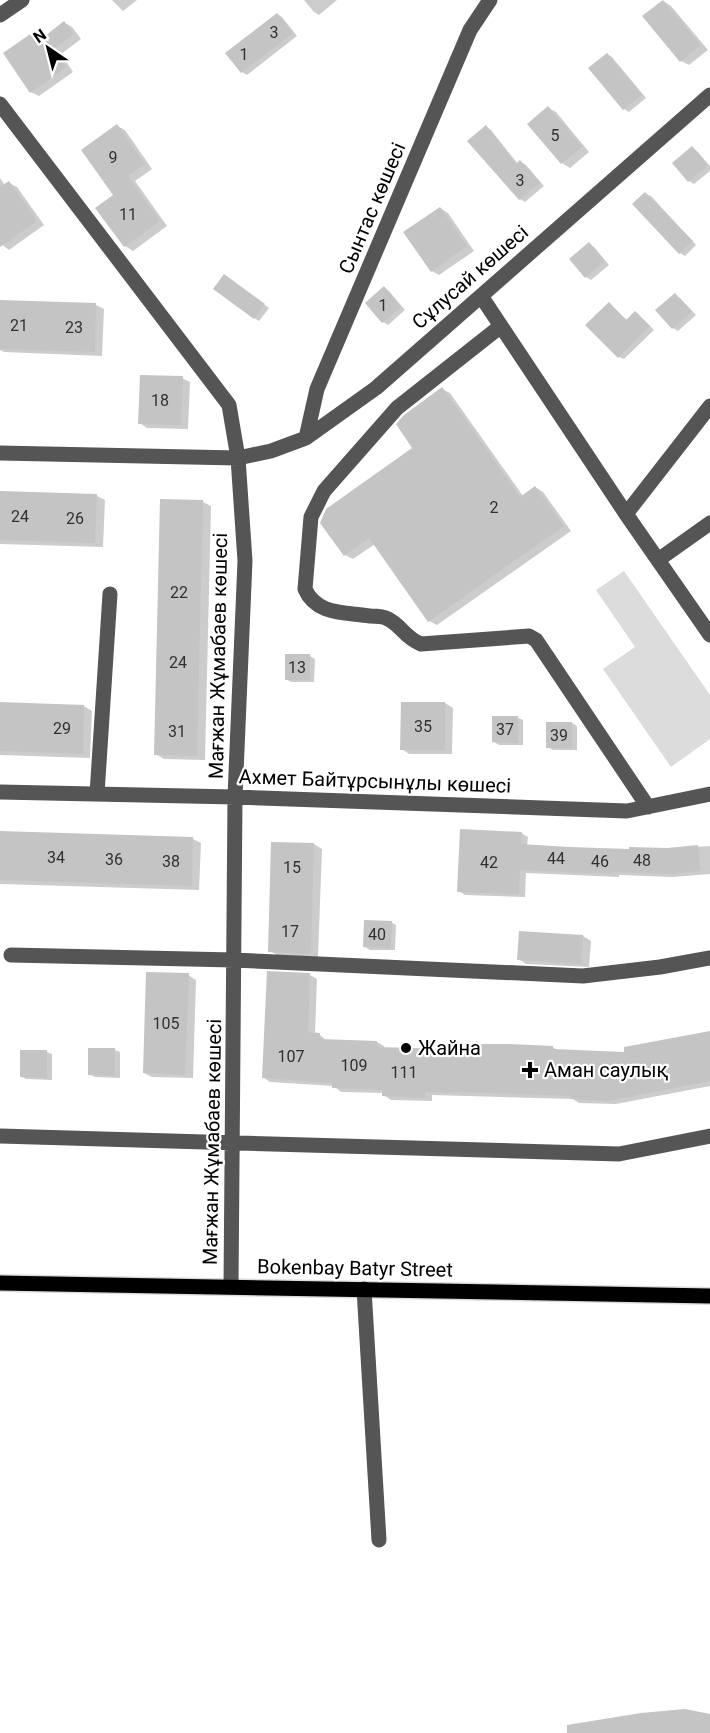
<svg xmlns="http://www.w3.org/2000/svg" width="710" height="1733" font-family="Roboto,sans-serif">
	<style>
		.green { fill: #dcdcdc }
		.shadow { fill: #0003 }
		.building { fill: #c4c4c4 }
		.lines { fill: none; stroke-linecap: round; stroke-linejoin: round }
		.major-casing { stroke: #dbdbdb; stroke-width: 18 }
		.minor { stroke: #555; stroke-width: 15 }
		.major { stroke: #000; stroke-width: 15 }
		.poi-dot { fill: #000; stroke: #fff; stroke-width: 2 }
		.labels { text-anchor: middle; stroke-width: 4.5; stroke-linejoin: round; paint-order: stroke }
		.number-label { font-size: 16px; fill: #313131 }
		.street-label { font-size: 20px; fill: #000; stroke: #fff }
		.poi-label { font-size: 20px; fill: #000; stroke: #fff; text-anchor: start }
	</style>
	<rect width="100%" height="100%" fill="#fff"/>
	<path class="green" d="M 624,571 L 710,695 L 710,739 L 671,767 L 603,669 L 635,647 L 596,590 Z"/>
	<path class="shadow" d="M 112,0 L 137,0 L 123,11 Z
		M 304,0 L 337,0 L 319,15 L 314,12 Z
		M 663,1 L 671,6 L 708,50 L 689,65 L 681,61 Z
		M 277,14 L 282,17 L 297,36 L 247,75 L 242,72 L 227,53 Z
		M 65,23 L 72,27 L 81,39 L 61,54 L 73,72 L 39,96 L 31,92 L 39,30 L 48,36 Z
		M 607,54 L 612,57 L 646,98 L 629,112 L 624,109 Z
		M 548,108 L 556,112 L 589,152 L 570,168 L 562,163 Z
		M 117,126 L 125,130 L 152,169 L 135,181 L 167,226 L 133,251 L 125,246 L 115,196 Z
		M 486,127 L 491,130 L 518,164 L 521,162 L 526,165 L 544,186 L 525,202 L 520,199 Z
		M 692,148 L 697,151 L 710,166 L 710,171 L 694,184 L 689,181 L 674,163 Z
		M 0,178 L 5,185 L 9,183 L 17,187 L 44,225 L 9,250 L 0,243 Z
		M 646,194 L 651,196 L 696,245 L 685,256 L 680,253 Z
		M 440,208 L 448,213 L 474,251 L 439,275 L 432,271 Z
		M 589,244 L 594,247 L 609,265 L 591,280 L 586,277 L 571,259 Z
		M 229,279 L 269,308 L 259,321 L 254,318 Z
		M 384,288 L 389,291 L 405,310 L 388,325 L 383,322 Z
		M 675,295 L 680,298 L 696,315 L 678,331 L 673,328 Z
		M 0,301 L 96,305 L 104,309 L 102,356 L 4,352 L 0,350 Z
		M 609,304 L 627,320 L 636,312 L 654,330 L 624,359 L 619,357 Z
		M 182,378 L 190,382 L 188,429 L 147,428 L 140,423 Z
		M 442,389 L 450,393 L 523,496 L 535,487 L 543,492 L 571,531 L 437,625 L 429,621 L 375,544 L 353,559 L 345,555 L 414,448 Z
		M 0,492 L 97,496 L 105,500 L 103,547 L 0,544 Z
		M 162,500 L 203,502 L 211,506 L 205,760 L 164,759 L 156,754 Z
		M 310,656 L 315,659 L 314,682 L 291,682 L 286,679 Z
		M 0,703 L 84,706 L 92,711 L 90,758 L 0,755 Z
		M 445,703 L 453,708 L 452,754 L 409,754 L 402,749 Z
		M 518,718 L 523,720 L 523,745 L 499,745 L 494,742 Z
		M 572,723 L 577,726 L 577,750 L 553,750 L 548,747 Z
		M 0,832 L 193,839 L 201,843 L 199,890 L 0,884 Z
		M 521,833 L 528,837 L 527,846 L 569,849 L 667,849 L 710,846 L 710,874 L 673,877 L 619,875 L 619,877 L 526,873 L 525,897 L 465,895 L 459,891 Z
		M 314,844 L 322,849 L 318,957 L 277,955 L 270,951 Z
		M 391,922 L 396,925 L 395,950 L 370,950 L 365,947 Z
		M 583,936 L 591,941 L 589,967 L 526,964 L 519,959 Z
		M 188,975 L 196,980 L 193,1078 L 152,1077 L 144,1073 Z
		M 310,975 L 317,979 L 315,1034 L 320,1035 L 327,1041 L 377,1042 L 384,1046 L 384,1048 L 452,1051 L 552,1047 L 559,1051 L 626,1053 L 710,1033 L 710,1086 L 616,1104 L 579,1103 L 573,1099 L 432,1095 L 432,1101 L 391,1100 L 384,1095 L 384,1093 L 341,1092 L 334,1086 L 270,1082 L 263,1077 Z
		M 90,1049 L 115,1050 L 120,1052 L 120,1078 L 95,1077 L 89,1074 Z
		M 47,1052 L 52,1054 L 52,1080 L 26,1079 L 21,1076 Z"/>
	<path class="building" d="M 663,0 L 701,45 L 680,62 L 642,16 Z
		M 277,13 L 293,33 L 241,73 L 225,53 Z
		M 64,21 L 74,34 L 54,49 L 67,67 L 30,93 L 3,53 L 39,28 L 45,36 Z
		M 607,53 L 642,95 L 623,110 L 588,68 Z
		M 548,106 L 582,147 L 561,164 L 527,124 Z
		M 117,124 L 145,164 L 128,176 L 160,221 L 124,247 L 95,208 L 113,195 L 81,150 Z
		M 486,125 L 516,164 L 520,160 L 540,183 L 519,200 L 467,141 Z
		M 692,146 L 708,166 L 688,182 L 672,163 Z
		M 9,181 L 37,221 L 0,247 L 0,187 Z
		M 645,192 L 693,241 L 679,254 L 632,204 Z
		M 440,207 L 467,246 L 431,272 L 403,232 Z
		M 589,242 L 605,261 L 585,278 L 569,259 Z
		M 224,274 L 265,304 L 254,319 L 213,289 Z
		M 384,286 L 401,307 L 382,323 L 365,303 Z
		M 675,293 L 692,312 L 672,329 L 655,310 Z
		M 0,300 L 96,303 L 95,352 L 0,349 Z
		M 609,302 L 626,320 L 635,311 L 650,326 L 618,358 L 585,325 Z
		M 140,375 L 183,376 L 181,425 L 138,424 Z
		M 442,387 L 520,497 L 535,486 L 564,526 L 428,622 L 369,538 L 344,556 L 320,523 L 326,509 L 412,448 L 396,424 L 404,415 Z
		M 0,491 L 97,494 L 95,543 L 0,540 Z
		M 160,499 L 203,500 L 197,756 L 154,755 Z
		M 285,654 L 310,654 L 310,680 L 285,680 Z
		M 0,702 L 84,705 L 83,754 L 0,751 Z
		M 401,702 L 445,702 L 445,750 L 400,750 Z
		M 492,716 L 518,716 L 518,743 L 492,742 Z
		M 546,722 L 572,722 L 572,748 L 546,748 Z
		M 460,829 L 522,832 L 521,844 L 569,847 L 629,849 L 629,847 L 667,848 L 698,845 L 700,871 L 666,874 L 613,872 L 612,874 L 520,870 L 519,894 L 457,892 Z
		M 0,831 L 193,837 L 192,886 L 0,880 Z
		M 271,842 L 314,843 L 311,954 L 268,952 Z
		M 364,920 L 392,921 L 391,948 L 363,947 Z
		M 519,931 L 583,935 L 581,964 L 517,960 Z
		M 267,971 L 310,973 L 308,1032 L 320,1033 L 320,1039 L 377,1041 L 377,1047 L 451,1049 L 451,1044 L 510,1044 L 553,1046 L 553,1049 L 624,1052 L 624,1047 L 710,1031 L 710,1081 L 608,1101 L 571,1099 L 571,1096 L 492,1093 L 425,1092 L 425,1098 L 382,1096 L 382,1090 L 332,1088 L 332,1083 L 262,1078 Z
		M 146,972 L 189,973 L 185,1075 L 143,1073 Z
		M 88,1048 L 115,1048 L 115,1076 L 88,1075 Z
		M 20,1050 L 47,1050 L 47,1078 L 20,1077 Z
		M 685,1709 L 710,1714 L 710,1733 L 567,1733 L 567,1725 L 641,1713 Z"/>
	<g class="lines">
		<defs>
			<path id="major" d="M 0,1283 L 710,1296"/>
		</defs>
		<use href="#major" class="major-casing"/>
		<path class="minor" d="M 0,15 L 22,0
			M 0,104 L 229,405 L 238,458 L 245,561 L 235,797 L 231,1287
			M 481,296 L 626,514 L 710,635
			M 501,326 L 397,408 L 324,491 L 311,517 L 305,589 C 316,615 345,612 370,616 C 376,616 383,616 388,619 C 402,626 404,637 421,644 L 529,636 L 536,640 L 648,807
			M 306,438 L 317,389 L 470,30 L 490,0
			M 0,453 L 238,458 L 271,451 L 306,438 L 376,388 L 710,95
			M 626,514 L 710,406
			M 658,560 L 710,523
			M 0,792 L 235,797 L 627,811 L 710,794
			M 97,794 L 110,594
			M 11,955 L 234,960 L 583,976 L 660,967 L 710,958
			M 0,1136 L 619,1154 L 710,1136
			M 364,1289 L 379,1540"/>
		<use href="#major" class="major"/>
	</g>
	<g class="poi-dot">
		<circle cx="406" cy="1048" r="6"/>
		<path d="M527 1061h6v6h6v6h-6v6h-6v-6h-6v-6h6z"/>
	</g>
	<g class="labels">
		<g class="number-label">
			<text x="274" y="38">3</text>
			<text x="244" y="60">1</text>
			<text x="555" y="141">5</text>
			<text x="113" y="163">9</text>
			<text x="520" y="186">3</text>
			<text x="128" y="220">11</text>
			<text x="383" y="311">1</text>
			<text x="19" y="331">21</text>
			<text x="74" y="333">23</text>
			<text x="160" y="406">18</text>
			<text x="494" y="513">2</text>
			<text x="20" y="522">24</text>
			<text x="75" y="524">26</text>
			<text x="179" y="598">22</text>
			<text x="178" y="668">24</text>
			<text x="297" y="673">13</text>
			<text x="423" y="732">35</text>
			<text x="62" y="734">29</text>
			<text x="505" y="735">37</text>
			<text x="177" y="737">31</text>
			<text x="559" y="741">39</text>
			<text x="56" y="863">34</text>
			<text x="556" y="864">44</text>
			<text x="114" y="865">36</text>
			<text x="642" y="866">48</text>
			<text x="171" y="867">38</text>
			<text x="600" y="867">46</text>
			<text x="489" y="868">42</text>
			<text x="292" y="873">15</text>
			<text x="290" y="937">17</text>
			<text x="377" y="940">40</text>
			<text x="166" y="1029">105</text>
			<text x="291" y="1062">107</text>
			<text x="354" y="1071">109</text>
			<text x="404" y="1078">111</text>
		</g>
		<g class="street-label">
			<text transform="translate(372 208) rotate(-67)" y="7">Сынтас көшесі</text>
			<text transform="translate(470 277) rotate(-41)" y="7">Сұлусай көшесі</text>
			<text transform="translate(218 656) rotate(-89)" y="7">Мағжан Жұмабаев көшесі</text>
			<text transform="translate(375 781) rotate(2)" y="7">Ахмет Байтұрсынұлы көшесі</text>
			<text transform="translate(212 1142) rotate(-89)" y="7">Мағжан Жұмабаев көшесі</text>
			<text transform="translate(355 1268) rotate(1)" y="7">Bokenbay Batyr Street</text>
		</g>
		<g class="poi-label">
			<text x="418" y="1055">Жайна</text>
			<text x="544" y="1077">Аман саулық</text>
		</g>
	</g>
	<g transform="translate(48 48) rotate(325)" stroke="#ffffff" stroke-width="4.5" paint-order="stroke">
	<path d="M0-4.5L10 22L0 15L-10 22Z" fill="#000000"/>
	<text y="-9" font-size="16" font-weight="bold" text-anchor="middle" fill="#000000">N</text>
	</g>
</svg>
